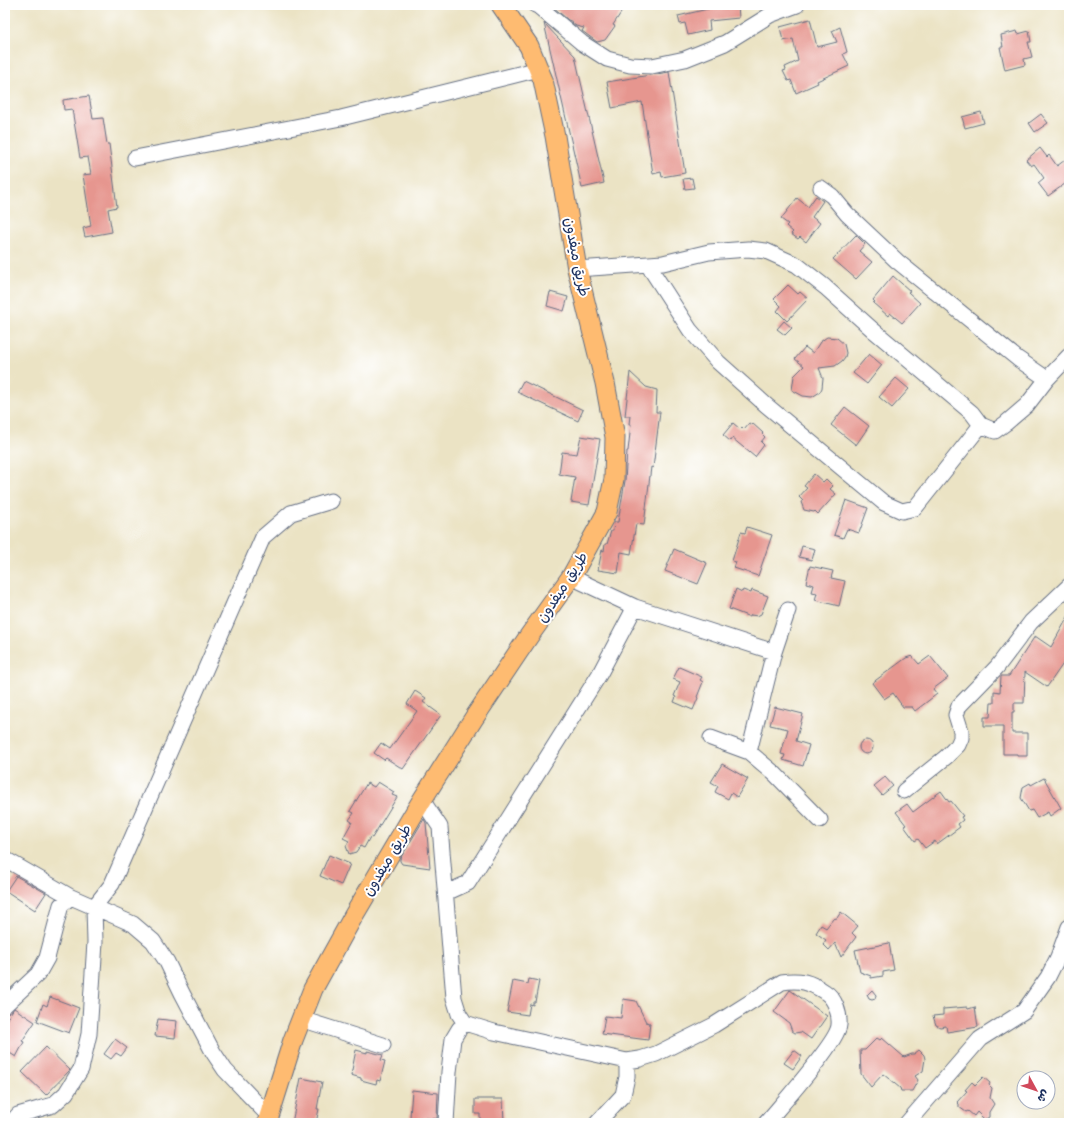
<svg xmlns="http://www.w3.org/2000/svg" width="1074" height="1128" font-family="'Shantell Sans','Playpen Sans Arabic',sans-serif">
	<style>
		.building { fill: #e6968f }
		.lines { fill: none; stroke-linecap: round; stroke-linejoin: round }
		.minor-casing { stroke: #646e82; stroke-width: 17 }
		.major-casing { stroke: #646e82; stroke-width: 21 }
		.minor { stroke: #fff; stroke-width: 15 }
		.major { stroke: #febb71; stroke-width: 19 }
		.labels { text-anchor: middle; stroke-width: 4; stroke-linejoin: round; paint-order: stroke }
		.street-label { font-size: 15px; fill: #1b2f5e; stroke: #fff }
	</style>
	<rect width="100%" height="100%" fill="#fff"/>
	<filter id="ink" filterUnits="userSpaceOnUse"><feTurbulence type="fractalNoise" baseFrequency=".025" numOctaves="2"/><feDisplacementMap in="SourceGraphic" scale="8" xChannelSelector="R" yChannelSelector="G"/><feConvolveMatrix kernelMatrix="1 2 1 2 8 2 1 2 1" color-interpolation-filters="sRGB"/></filter>
	<filter id="wash" filterUnits="userSpaceOnUse"><feTurbulence type="fractalNoise" baseFrequency=".012" numOctaves="4" result="noise"/><feDisplacementMap in="SourceGraphic" scale="16" xChannelSelector="R" yChannelSelector="G"/><feGaussianBlur stdDeviation="0.9" result="paint"/><feColorMatrix in="noise" values="0 0 0 0 0 0 0 0 0 0 0 0 0 0 0 0 0 1.4 0 .05"/><feComposite in="paint" operator="in"/></filter>
	<g filter="url(#wash)">
		<rect width="100%" height="100%" fill="#ebe3c4"/>
		<g id="blocks">
			<path class="building" d="M 551,5 L 626,5 L 613,25 L 615,26 L 605,40 L 597,42 L 582,31 L 584,28 L 576,26 L 572,23 L 573,22 L 568,20 Z
				M 716,5 L 738,5 L 739,18 L 709,21 L 710,30 L 688,35 L 685,23 L 680,24 L 678,16 L 716,7 Z
				M 810,19 L 817,47 L 837,42 L 832,31 L 840,27 L 847,52 L 843,54 L 849,66 L 817,81 L 818,83 L 796,93 L 791,80 L 788,81 L 783,71 L 786,70 L 785,67 L 798,61 L 793,39 L 783,41 L 780,27 Z
				M 544,23 L 575,56 L 604,183 L 582,188 Z
				M 1017,31 L 1018,34 L 1029,31 L 1031,42 L 1028,42 L 1032,57 L 1024,59 L 1025,65 L 1005,70 L 1000,47 L 1003,47 L 1001,35 Z
				M 669,72 L 685,173 L 662,177 L 661,172 L 653,174 L 642,102 L 612,108 L 607,82 Z
				M 89,96 L 93,119 L 103,118 L 107,144 L 109,144 L 117,207 L 108,209 L 112,232 L 85,237 L 83,228 L 91,226 L 83,175 L 91,174 L 88,157 L 80,158 L 72,109 L 64,110 L 63,100 Z
				M 981,112 L 984,123 L 965,128 L 962,117 Z
				M 1041,114 L 1048,123 L 1035,132 L 1029,123 Z
				M 1040,148 L 1047,157 L 1049,155 L 1052,159 L 1057,166 L 1069,157 L 1069,181 L 1048,196 L 1038,183 L 1044,178 L 1034,164 L 1031,166 L 1026,160 Z
				M 692,178 L 694,188 L 685,189 L 683,179 Z
				M 816,196 L 823,201 L 812,217 L 820,223 L 806,242 L 800,237 L 798,239 L 791,234 L 793,232 L 786,226 L 788,224 L 781,219 L 797,198 L 808,207 Z
				M 856,235 L 865,244 L 859,251 L 872,262 L 856,279 L 833,259 Z
				M 893,276 L 910,291 L 908,292 L 920,303 L 902,323 L 890,313 L 888,316 L 873,303 L 875,302 L 873,300 Z
				M 788,285 L 798,294 L 800,292 L 808,299 L 787,321 L 777,311 L 781,306 L 774,299 Z
				M 550,292 L 568,297 L 564,311 L 547,306 Z
				M 784,321 L 792,328 L 785,335 L 777,329 Z
				M 827,337 L 837,338 L 844,344 L 846,353 L 845,357 L 842,361 L 835,366 L 819,368 L 823,378 L 822,388 L 820,392 L 812,397 L 803,396 L 792,390 L 794,376 L 804,366 L 795,359 L 805,347 L 813,353 L 820,342 Z
				M 869,354 L 882,365 L 867,384 L 853,373 Z
				M 630,372 L 646,387 L 657,390 L 656,412 L 660,412 L 653,468 L 651,467 L 644,525 L 636,524 L 631,554 L 621,552 L 618,573 L 598,570 L 602,550 L 604,551 L 605,544 L 607,544 L 611,531 L 613,531 L 614,522 L 618,522 L 625,481 L 627,451 L 628,451 L 631,424 L 629,424 L 630,416 L 625,416 Z
				M 896,378 L 909,389 L 892,408 L 879,397 Z
				M 523,381 L 583,410 L 578,421 L 517,392 Z
				M 845,407 L 869,426 L 856,445 L 831,425 Z
				M 733,423 L 740,429 L 742,427 L 744,429 L 749,423 L 751,424 L 752,423 L 763,433 L 762,434 L 765,437 L 761,442 L 764,445 L 755,457 L 732,438 L 730,441 L 723,435 Z
				M 581,436 L 600,439 L 589,505 L 571,502 L 575,477 L 559,474 L 562,452 L 577,454 Z
				M 814,474 L 823,482 L 826,479 L 833,486 L 830,489 L 836,494 L 818,514 L 815,511 L 814,512 L 804,510 L 801,502 L 803,501 L 799,497 L 807,488 L 804,486 Z
				M 846,500 L 868,508 L 859,533 L 847,529 L 843,538 L 834,535 Z
				M 747,527 L 772,535 L 758,576 L 734,568 L 736,562 L 732,561 L 741,532 L 745,533 Z
				M 802,546 L 815,549 L 812,560 L 799,557 Z
				M 674,549 L 707,563 L 698,584 L 665,571 Z
				M 810,566 L 833,571 L 831,578 L 845,581 L 839,606 L 815,600 L 817,593 L 812,592 L 814,585 L 806,583 Z
				M 736,589 L 742,592 L 743,590 L 751,593 L 752,590 L 768,596 L 761,614 L 757,616 L 751,615 L 750,617 L 729,609 Z
				M 1069,615 L 1069,655 L 1047,687 L 1025,672 L 1024,703 L 1014,703 L 1014,712 L 1012,712 L 1012,733 L 1027,733 L 1027,756 L 1017,756 L 1017,754 L 1003,754 L 1003,726 L 984,726 L 984,717 L 990,717 L 991,703 L 994,703 L 994,691 L 1000,692 L 1001,676 L 1009,676 L 1035,636 L 1051,647 Z
				M 912,656 L 919,664 L 930,656 L 948,678 L 933,689 L 937,694 L 915,711 L 912,707 L 903,707 L 893,693 L 884,699 L 872,683 L 906,658 Z
				M 679,667 L 702,677 L 700,680 L 703,682 L 697,697 L 698,698 L 693,710 L 674,702 L 676,697 L 674,696 L 680,682 L 673,679 Z
				M 415,691 L 426,698 L 423,702 L 441,715 L 403,769 L 386,758 L 384,760 L 374,753 L 381,743 L 390,749 L 417,711 L 407,704 Z
				M 775,707 L 803,714 L 796,741 L 809,745 L 803,766 L 783,760 L 785,755 L 781,754 L 788,729 L 770,725 Z
				M859 747a7 7 0 1 1 14 0a7 7 0 1 1-14 0Z
				M 722,764 L 748,779 L 737,797 L 731,793 L 728,799 L 715,792 L 718,786 L 711,782 Z
				M 885,777 L 893,786 L 882,795 L 874,786 Z
				M 1044,778 L 1061,808 L 1050,816 L 1048,812 L 1037,818 L 1032,810 L 1029,811 L 1021,798 L 1023,787 L 1030,783 L 1031,785 Z
				M 378,782 L 394,792 L 392,795 L 397,797 L 372,838 L 370,837 L 364,848 L 360,846 L 356,852 L 349,854 L 346,846 L 349,841 L 343,838 L 352,822 L 349,820 L 354,813 L 350,811 L 367,783 L 374,787 Z
				M 941,791 L 949,802 L 951,801 L 963,816 L 961,817 L 963,820 L 958,824 L 960,827 L 937,844 L 935,841 L 925,848 L 918,839 L 915,841 L 904,826 L 906,825 L 896,812 L 907,804 L 913,812 Z
				M 424,819 L 426,823 L 430,868 L 402,864 L 400,861 L 400,859 Z
				M 329,855 L 350,864 L 341,885 L 320,876 Z
				M 16,876 L 46,893 L 35,910 L 6,891 Z
				M 841,912 L 858,926 L 852,933 L 856,937 L 841,957 L 835,943 L 829,950 L 823,944 L 826,940 L 816,933 L 821,925 L 826,928 L 833,919 L 837,918 Z
				M 889,943 L 894,970 L 883,972 L 883,976 L 871,978 L 871,976 L 860,972 L 855,950 Z
				M 529,979 L 539,981 L 535,1002 L 533,1002 L 533,1005 L 530,1004 L 528,1015 L 507,1012 L 513,981 L 528,984 Z
				M 790,990 L 827,1016 L 811,1039 L 801,1032 L 795,1033 L 792,1031 L 789,1023 L 774,1012 Z
				M 872,990 L 876,995 L 875,999 L 872,1000 L 869,999 L 867,995 Z
				M 50,997 L 79,1008 L 69,1033 L 37,1021 L 43,1004 L 47,1006 Z
				M 623,999 L 636,1001 L 646,1022 L 650,1023 L 648,1040 L 602,1034 L 605,1016 L 621,1018 Z
				M 967,1007 L 968,1009 L 975,1007 L 978,1027 L 947,1032 L 946,1026 L 940,1027 L 936,1025 L 933,1016 L 943,1015 L 943,1009 Z
				M 14,1008 L 35,1022 L 22,1041 L 24,1042 L 16,1057 L 5,1050 L 5,1038 L 9,1030 L 5,1027 L 5,1022 Z
				M 158,1019 L 177,1021 L 175,1038 L 155,1036 Z
				M 877,1038 L 880,1040 L 882,1038 L 904,1057 L 912,1054 L 914,1054 L 919,1050 L 924,1055 L 925,1059 L 923,1071 L 915,1076 L 918,1080 L 912,1091 L 901,1091 L 900,1088 L 883,1074 L 871,1087 L 861,1074 L 860,1050 L 865,1050 Z
				M 115,1039 L 127,1048 L 121,1056 L 116,1053 L 111,1059 L 104,1054 Z
				M 46,1047 L 70,1070 L 46,1095 L 22,1072 Z
				M 356,1050 L 367,1053 L 367,1051 L 383,1055 L 381,1060 L 385,1061 L 380,1081 L 377,1080 L 376,1084 L 361,1080 L 361,1078 L 351,1075 Z
				M 794,1050 L 802,1056 L 793,1069 L 784,1063 Z
				M 983,1077 L 990,1083 L 989,1085 L 992,1088 L 990,1098 L 994,1104 L 989,1112 L 989,1117 L 986,1119 L 983,1118 L 977,1112 L 974,1116 L 968,1111 L 966,1112 L 959,1107 L 959,1104 L 957,1102 L 967,1091 L 965,1090 L 972,1082 L 975,1085 Z
				M 301,1078 L 322,1082 L 317,1109 L 319,1109 L 316,1123 L 292,1123 Z
				M 412,1090 L 438,1093 L 437,1119 L 425,1118 L 422,1122 L 417,1122 L 413,1118 L 410,1117 Z
				M 475,1099 L 503,1099 L 504,1123 L 480,1123 L 480,1114 L 475,1114 Z"/>
		</g>
	</g>
	<g filter="url(#ink)">
		<use href="#blocks" fill-opacity="0" stroke="#646e82" stroke-width="1"/>
		<g class="lines">
			<defs>
				<path id="minor" d="M 535,5 L 538,6 L 582,43 L 607,59 L 630,65 L 652,66 L 685,59 L 725,43 L 770,15 L 797,5
					M 135,158 L 341,118 L 539,69
					M 821,188 L 832,196 L 847,214 L 897,261 L 1018,359 L 1047,379
					M 648,265 L 690,330 L 718,362 L 766,405 L 884,503 L 902,511 L 915,508 L 981,425
					M 577,269 L 663,263 L 709,252 L 748,249 L 766,251 L 797,265 L 825,287 L 873,330 L 972,413 L 981,425 L 995,431 L 1006,423 L 1027,405 L 1047,379 L 1069,356
					M 571,577 L 635,607 L 774,652
					M 788,610 L 774,652 L 749,752 L 775,774 L 820,820
					M 711,738 L 749,752
					M 904,791 L 946,757 L 958,745 L 961,738 L 961,731 L 956,715 L 959,706 L 997,667 L 1031,622 L 1069,586
					M 422,800 L 440,827 L 454,998 L 459,1014 L 465,1023 L 494,1032 L 627,1061 L 640,1059 L 656,1054 L 714,1025 L 782,982 C 800,979 810,982 825,992 C 835,998 840,1014 839,1025 C 838,1042 780,1106 766,1123
					M 5,859 L 71,897 L 133,924 L 153,941 L 167,962 L 182,993 L 213,1052 L 225,1070 L 268,1115
					M 446,893 L 468,883 L 599,675 L 635,607
					M 5,1005 L 38,974 L 47,958 L 61,905 L 71,897
					M 301,1019 L 383,1045
					M 11,1123 L 18,1115 L 53,1105 L 66,1093 L 81,1069 L 89,1034 L 95,942 L 94,907 L 112,884 L 263,537 L 291,513 L 331,501
					M 446,1123 L 449,1072 L 453,1039 L 459,1029 L 465,1023
					M 597,1123 L 623,1095 L 627,1077 L 627,1061
					M 907,1123 L 980,1039 L 1024,1011 L 1048,977 L 1058,957 L 1069,927"/>
				<path id="major" d="M 267,1123 L 293,1040 L 313,989 L 354,915 L 422,800 L 474,718 L 529,636 L 571,577 L 607,512 L 614,479 L 615,437 L 605,383 L 577,269 L 555,136 L 543,80 L 529,46 L 501,5"/>
			</defs>
			<use href="#minor" class="minor-casing"/>
			<use href="#major" class="major-casing"/>
			<use href="#minor" class="minor"/>
			<use href="#major" class="major"/>
		</g>
	</g>
	<g class="labels">
		<g class="street-label">
			<text transform="translate(577 257) rotate(79)" y="5">طريق ميفدون</text>
			<text transform="translate(562 587) rotate(-57)" y="5">طريق ميفدون</text>
			<text transform="translate(387 860) rotate(-59)" y="5">طريق ميفدون</text>
		</g>
	</g>
	<rect width="1074" height="1128" fill="none" stroke="#fff" stroke-width="20"/>
	<g transform="translate(1036 1090) rotate(130)"><circle r="19" fill="#ffffff" stroke="#a4acbf"/>
	<path d="M0-3L7 15L0 10L-7 15Z" fill="#d1495b"/>
	<text y="-6" font-size="11" font-weight="bold" text-anchor="middle" fill="#1b2f5e">ش</text>
	</g>
</svg>
